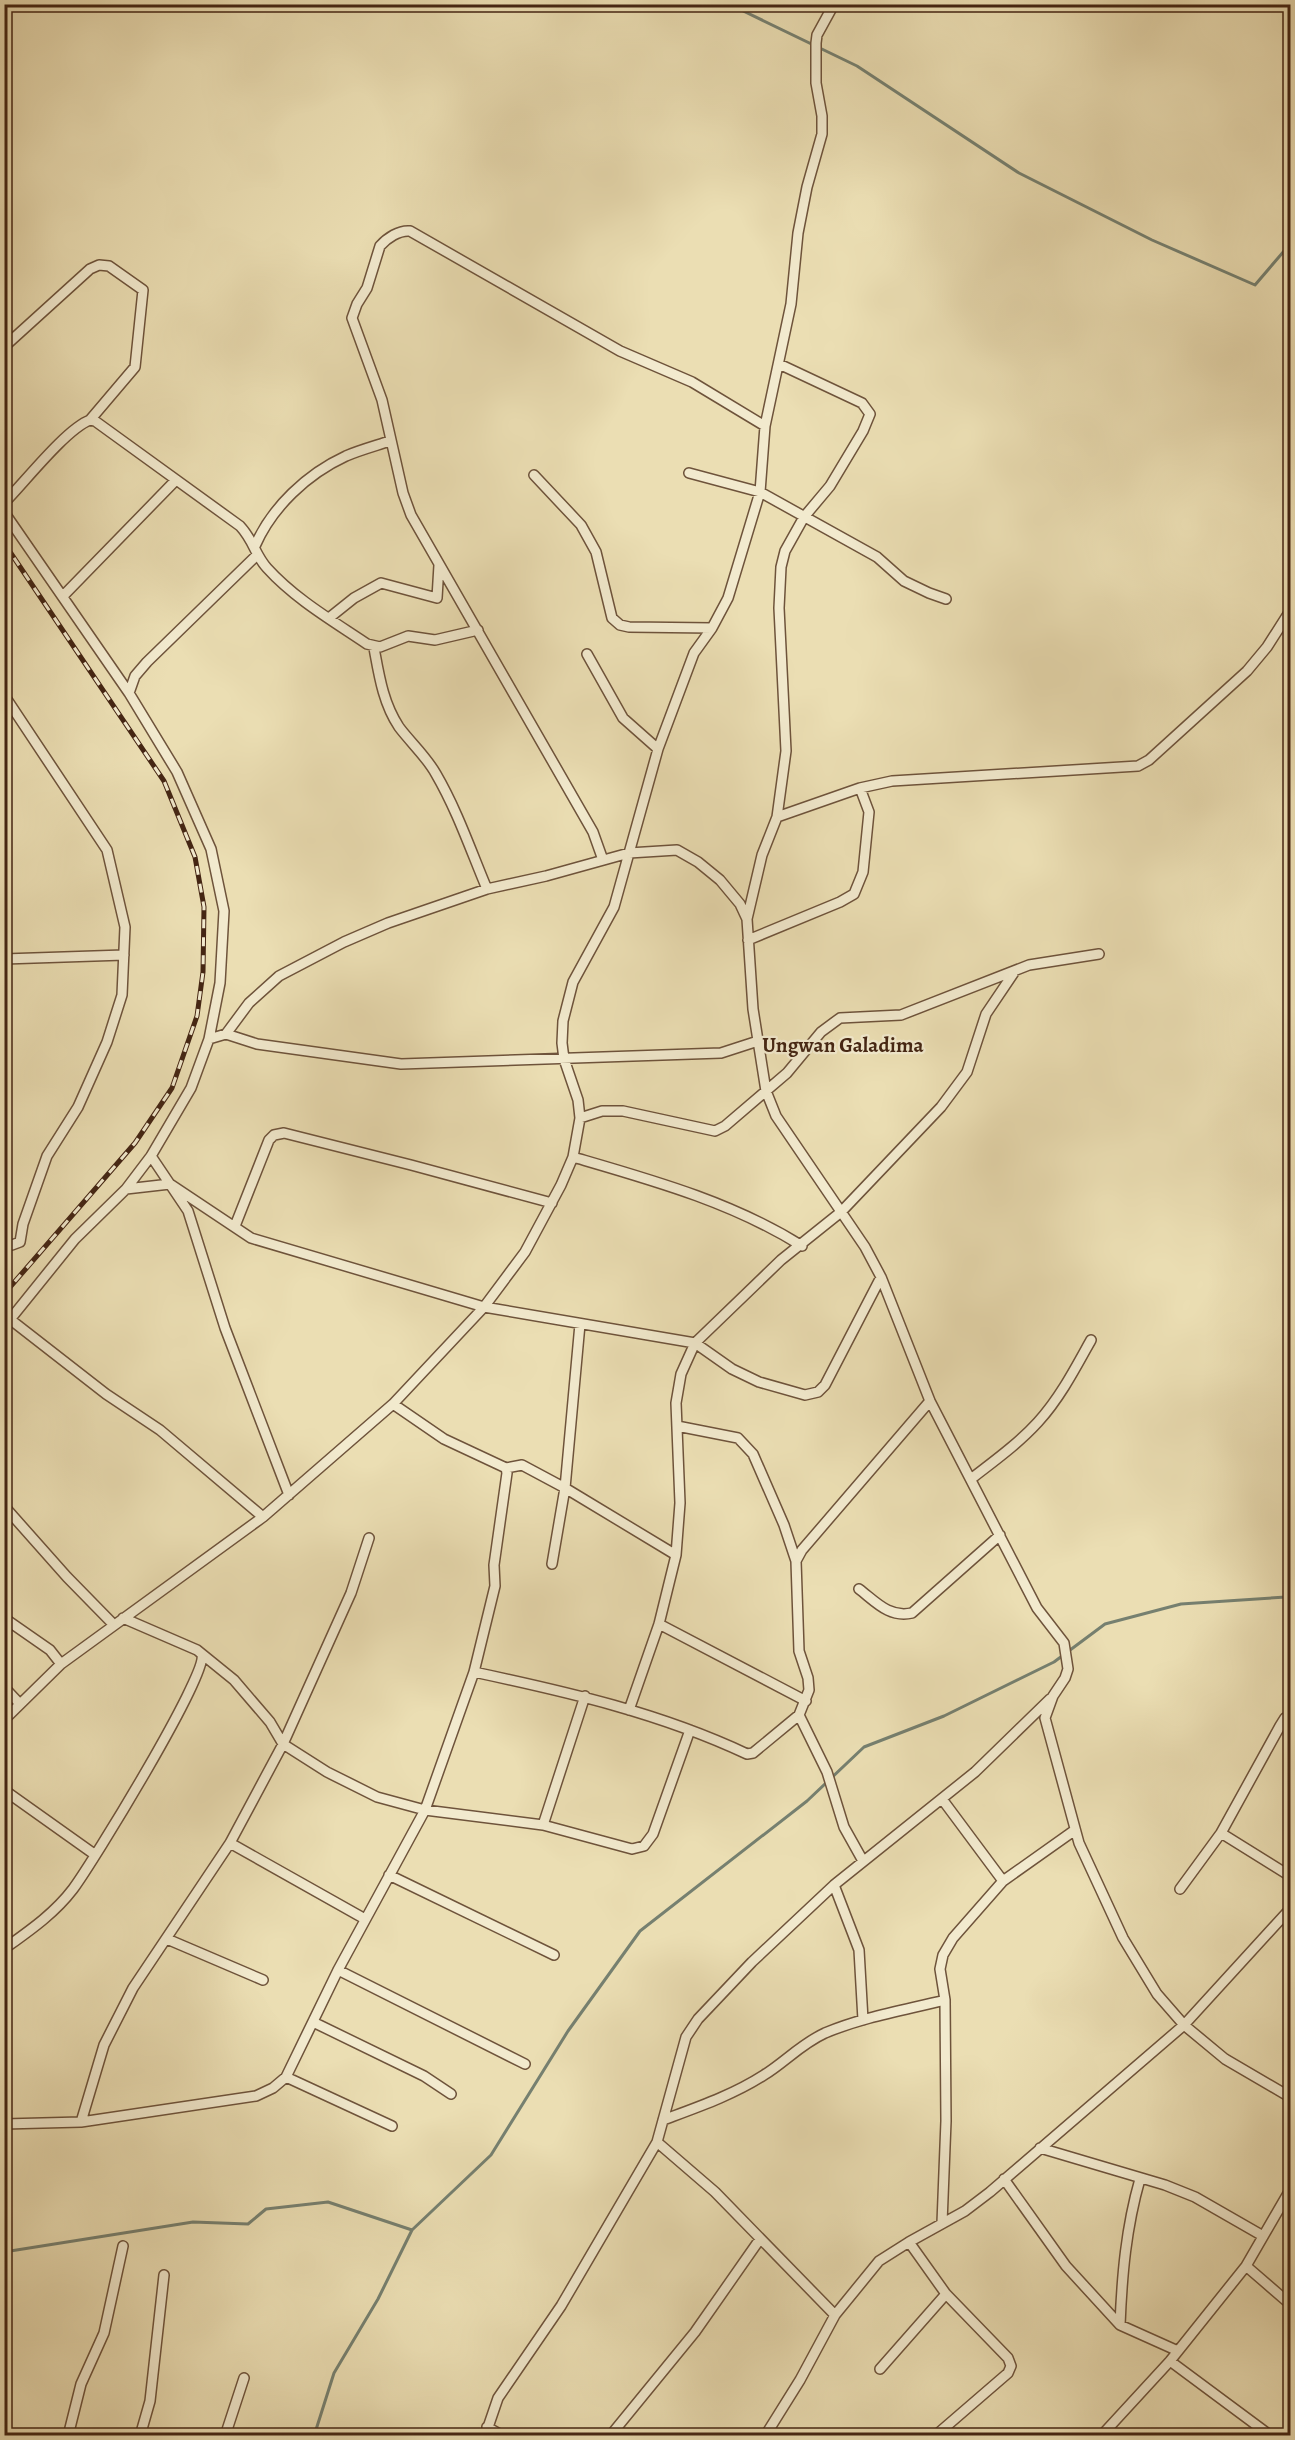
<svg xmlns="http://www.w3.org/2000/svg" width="1295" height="2440" font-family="Alegreya,serif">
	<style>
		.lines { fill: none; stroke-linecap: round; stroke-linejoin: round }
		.stream { stroke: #768070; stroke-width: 3 }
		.minor-casing { stroke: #6e533b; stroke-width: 12 }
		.minor { stroke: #f2eace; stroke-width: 9 }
		.rail-casing { stroke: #442513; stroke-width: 5 }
		.rail { stroke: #f2eace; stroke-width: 3; stroke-dasharray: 9; stroke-linecap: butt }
		.labels { text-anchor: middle; stroke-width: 4.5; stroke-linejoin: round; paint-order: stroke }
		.quarter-label { font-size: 21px; font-weight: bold; fill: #442513; stroke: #f2eace }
	</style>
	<rect width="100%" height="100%" fill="#ebdeb3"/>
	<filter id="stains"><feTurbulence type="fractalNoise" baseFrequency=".00333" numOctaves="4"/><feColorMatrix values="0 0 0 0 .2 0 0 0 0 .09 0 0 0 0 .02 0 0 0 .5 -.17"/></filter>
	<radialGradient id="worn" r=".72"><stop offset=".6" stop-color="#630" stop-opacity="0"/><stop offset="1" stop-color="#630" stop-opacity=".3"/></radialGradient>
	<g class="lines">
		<path class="stream" d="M 735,7 L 857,66 L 1019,173 L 1152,240 L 1255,285 L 1290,244
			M 4,2252 L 193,2222 L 248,2224 L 266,2209 L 328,2202 L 412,2230
			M 314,2436 L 334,2373 L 378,2299 L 412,2230 L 491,2155 L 568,2031 L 640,1931 L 807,1801 L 864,1747 L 944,1716 L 1054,1662 L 1105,1624 L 1181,1604 L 1286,1597 L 1290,1595"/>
		<defs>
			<path id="minor" d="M 4,347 L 90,269 L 99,265 L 109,266 L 143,290 L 135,367 L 90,420 C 66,429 24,483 4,503
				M 90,420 L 95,421 L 240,526 C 254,541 255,555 267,568 C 295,599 333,621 367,644 L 380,647 L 408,636 L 435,640 L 478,630
				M 689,473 L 760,492 L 877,557 L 904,581 L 929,593 L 946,599
				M 534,475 L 581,525 L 596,552 L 612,618 L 620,625 L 629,627 L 712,628
				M 4,512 L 129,693 L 177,772 L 211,849 L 224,911 L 220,983 L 209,1039 L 191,1088 L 151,1156 L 126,1189 L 75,1239 L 4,1327
				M 255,546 C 272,507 307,474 346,456 C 360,450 375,446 390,441
				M 63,596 L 176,480
				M 1290,611 L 1267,647 L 1247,671 L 1149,760 L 1138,766 L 892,781 L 860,788 L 777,817 L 762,855 L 747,919 L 753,1009 L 766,1091 L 776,1116 L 865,1247 L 881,1277 L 930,1401 L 1037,1608 L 1064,1643 L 1068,1669 L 1065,1678 L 1053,1696 L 1045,1718 L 1079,1843 L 1123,1938 L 1157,1994 L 1184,2025 L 1225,2059 L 1290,2097
				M 329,618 L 354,598 L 381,583 L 437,598 L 439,565
				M 374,648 C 379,675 383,703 399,727 C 411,743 426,756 436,774 C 457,810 471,851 487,889
				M 587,654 L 623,718 L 658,749
				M 129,693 L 135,676 L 147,662 L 257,555
				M 4,695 L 107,850 L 125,927 L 122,995 L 107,1042 L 78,1107 L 47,1156 L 23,1224 L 20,1242 L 12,1245 L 4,1244
				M 777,817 L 786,751 L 779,608 L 781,567 L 785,551 L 804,517 L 830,486 L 863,431 L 870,414 L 862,403 L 779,364
				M 603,860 L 593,832 L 411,515 L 403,493 L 382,400 L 352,318 L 357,304 L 367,288 L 380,246 C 387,238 399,230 410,231 L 620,351 L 692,382 L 765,426
				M 748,940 L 840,902 L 854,894 L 863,872 L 869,812 L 860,788
				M 4,959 L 124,955
				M 226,1034 L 249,1003 L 279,976 L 344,942 L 388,923 L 487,889 L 546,876 L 629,853 L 677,850 L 698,862 L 720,880 L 740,904 L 747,919
				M 209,1039 L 226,1034 L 257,1044 L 401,1064 L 721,1053 L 758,1041
				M 580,1118 L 602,1111 L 623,1111 L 715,1131 L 725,1126 L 787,1073 L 821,1032 L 840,1018 L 901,1015 L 1029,965 L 1099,954
				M 151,1156 L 188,1211 L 225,1328 L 289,1495
				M 573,1157 C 652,1180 732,1202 802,1246
				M 126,1189 L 170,1184 L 251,1238 L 484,1307 L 695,1343 L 732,1369 L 759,1382 L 805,1395 L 818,1392 L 825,1385 L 881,1277
				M 235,1226 L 269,1140 L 274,1135 L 284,1133 L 411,1165 L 552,1203
				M 11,1320 L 106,1394 L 160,1430 L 263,1517
				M 393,1404 L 444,1439 L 506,1468
				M 677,1426 L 738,1438 L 753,1454 L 784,1525 L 796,1561
				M 506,1468 L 522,1465 L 565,1488 L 676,1555
				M 971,1479 C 994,1461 1018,1444 1038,1422 C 1060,1398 1076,1367 1091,1340
				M 4,1506 L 67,1577 L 114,1625
				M 552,1564 L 565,1488 L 580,1324
				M 859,1589 C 876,1602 889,1618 912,1613 L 1000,1535
				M 4,1618 L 50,1650 L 61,1664
				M 123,1618 L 197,1650 L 234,1680 L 270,1722 L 283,1744 L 327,1772 L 377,1797 L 425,1810 L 543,1825 L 632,1849 L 644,1846 L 653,1834 L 690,1730
				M 659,1624 L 806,1701
				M 474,1672 C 568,1692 660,1713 747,1754 L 753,1753 L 799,1715 L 809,1690 L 808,1678 L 799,1651 L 796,1561 L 802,1550 L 930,1401
				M 4,1687 L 20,1704
				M 629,1710 L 659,1624 L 676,1555 L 680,1503 L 676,1403 L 681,1374 L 695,1343 L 781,1260 L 841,1212 L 941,1107 L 967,1072 L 986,1014 L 1015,971
				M 799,1715 L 827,1772 L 844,1827 L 863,1861
				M 4,1720 L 61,1664 L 263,1517 L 393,1404 L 484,1307 L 525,1252 L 561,1185 L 573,1157 L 580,1118 L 578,1100 L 564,1059 L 562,1043 L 563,1021 L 573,982 L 614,907 L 658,749 L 694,653 L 712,628 L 728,598 L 760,492 L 765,426 L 791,304 L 798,233 L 807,187 L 822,134 L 822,116 L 816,83 L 816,43 L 817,35 L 834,4
				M 4,1790 L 94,1854
				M 942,1799 L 1003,1881
				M 543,1825 L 585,1696
				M 1221,1833 L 1290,1876
				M 230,1843 L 365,1919
				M 389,1875 L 554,1955
				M 834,1885 L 859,1950 L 863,2020
				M 1180,1889 L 1221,1833 L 1280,1726 L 1285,1718 L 1290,1717
				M 167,1939 L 263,1980
				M 4,1949 C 29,1931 54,1914 73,1889 C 93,1862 207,1676 202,1655
				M 338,1970 L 525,2064
				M 313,2022 L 424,2076 L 451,2094
				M 286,2077 L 392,2126
				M 663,2120 C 698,2107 733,2095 764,2075 C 785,2062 801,2044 825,2033 C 863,2017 905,2010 945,2000
				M 81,2122 L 104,2045 L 133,1988 L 230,1843 L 283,1744 L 351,1593 L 369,1538
				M 4,2124 L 81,2122 L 256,2096 L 273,2088 L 286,2077 L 338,1970 L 425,1810 L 474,1672 L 495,1586 L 494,1565 L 507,1473 L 506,1468
				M 657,2142 L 715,2192 L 835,2315
				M 1040,2148 L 1165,2185 L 1195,2197 L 1263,2236
				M 1004,2179 L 1066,2266 L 1120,2325 L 1178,2351
				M 942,2223 L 946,2121 L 945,2000 L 940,1969 L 943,1955 L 953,1938 L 1003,1881 L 1075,1830
				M 909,2242 L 946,2294 L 1008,2358 L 1011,2366 L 1008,2373 L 935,2436
				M 1246,2266 L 1290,2304
				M 1120,2325 C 1122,2275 1126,2228 1140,2179
				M 1170,2361 L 1271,2436
				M 880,2369 L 946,2294
				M 487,2427 L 503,2436
				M 68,2436 L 81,2384 L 104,2333 L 123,2246
				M 140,2436 L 150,2401 L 164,2275
				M 225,2436 L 244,2378
				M 485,2436 L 498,2398 L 561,2306 L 657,2142 L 686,2037 L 698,2019 L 752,1962 L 834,1885 L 975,1772 L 1050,1699
				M 610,2436 L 695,2332 L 760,2239
				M 765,2436 L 800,2380 L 835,2315 L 879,2261 L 909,2242 L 965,2211 L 990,2192 L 1184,2025 L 1290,1909
				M 1101,2436 L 1170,2361 L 1246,2266 L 1290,2190"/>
		</defs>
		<use href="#minor" class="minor-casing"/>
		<use href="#minor" class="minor"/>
		<defs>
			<path id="rail" d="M 4,543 L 164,781 L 195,857 L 204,907 L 203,972 L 197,1016 L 172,1088 L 135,1143 L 4,1294"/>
		</defs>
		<use href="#rail" class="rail-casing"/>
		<use href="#rail" class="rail"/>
	</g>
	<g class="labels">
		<g class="quarter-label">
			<text x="843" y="1052">Ungwan Galadima</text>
		</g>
	</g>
	<rect width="1295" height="2440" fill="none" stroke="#ebdeb3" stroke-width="24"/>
	<rect x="6" y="6" width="1283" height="2428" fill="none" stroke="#442513" stroke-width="3"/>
	<rect x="12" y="12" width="1271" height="2416" fill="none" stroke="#442513" stroke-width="1.5"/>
	<rect width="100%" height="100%" filter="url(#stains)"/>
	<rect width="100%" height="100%" fill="url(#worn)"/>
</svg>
